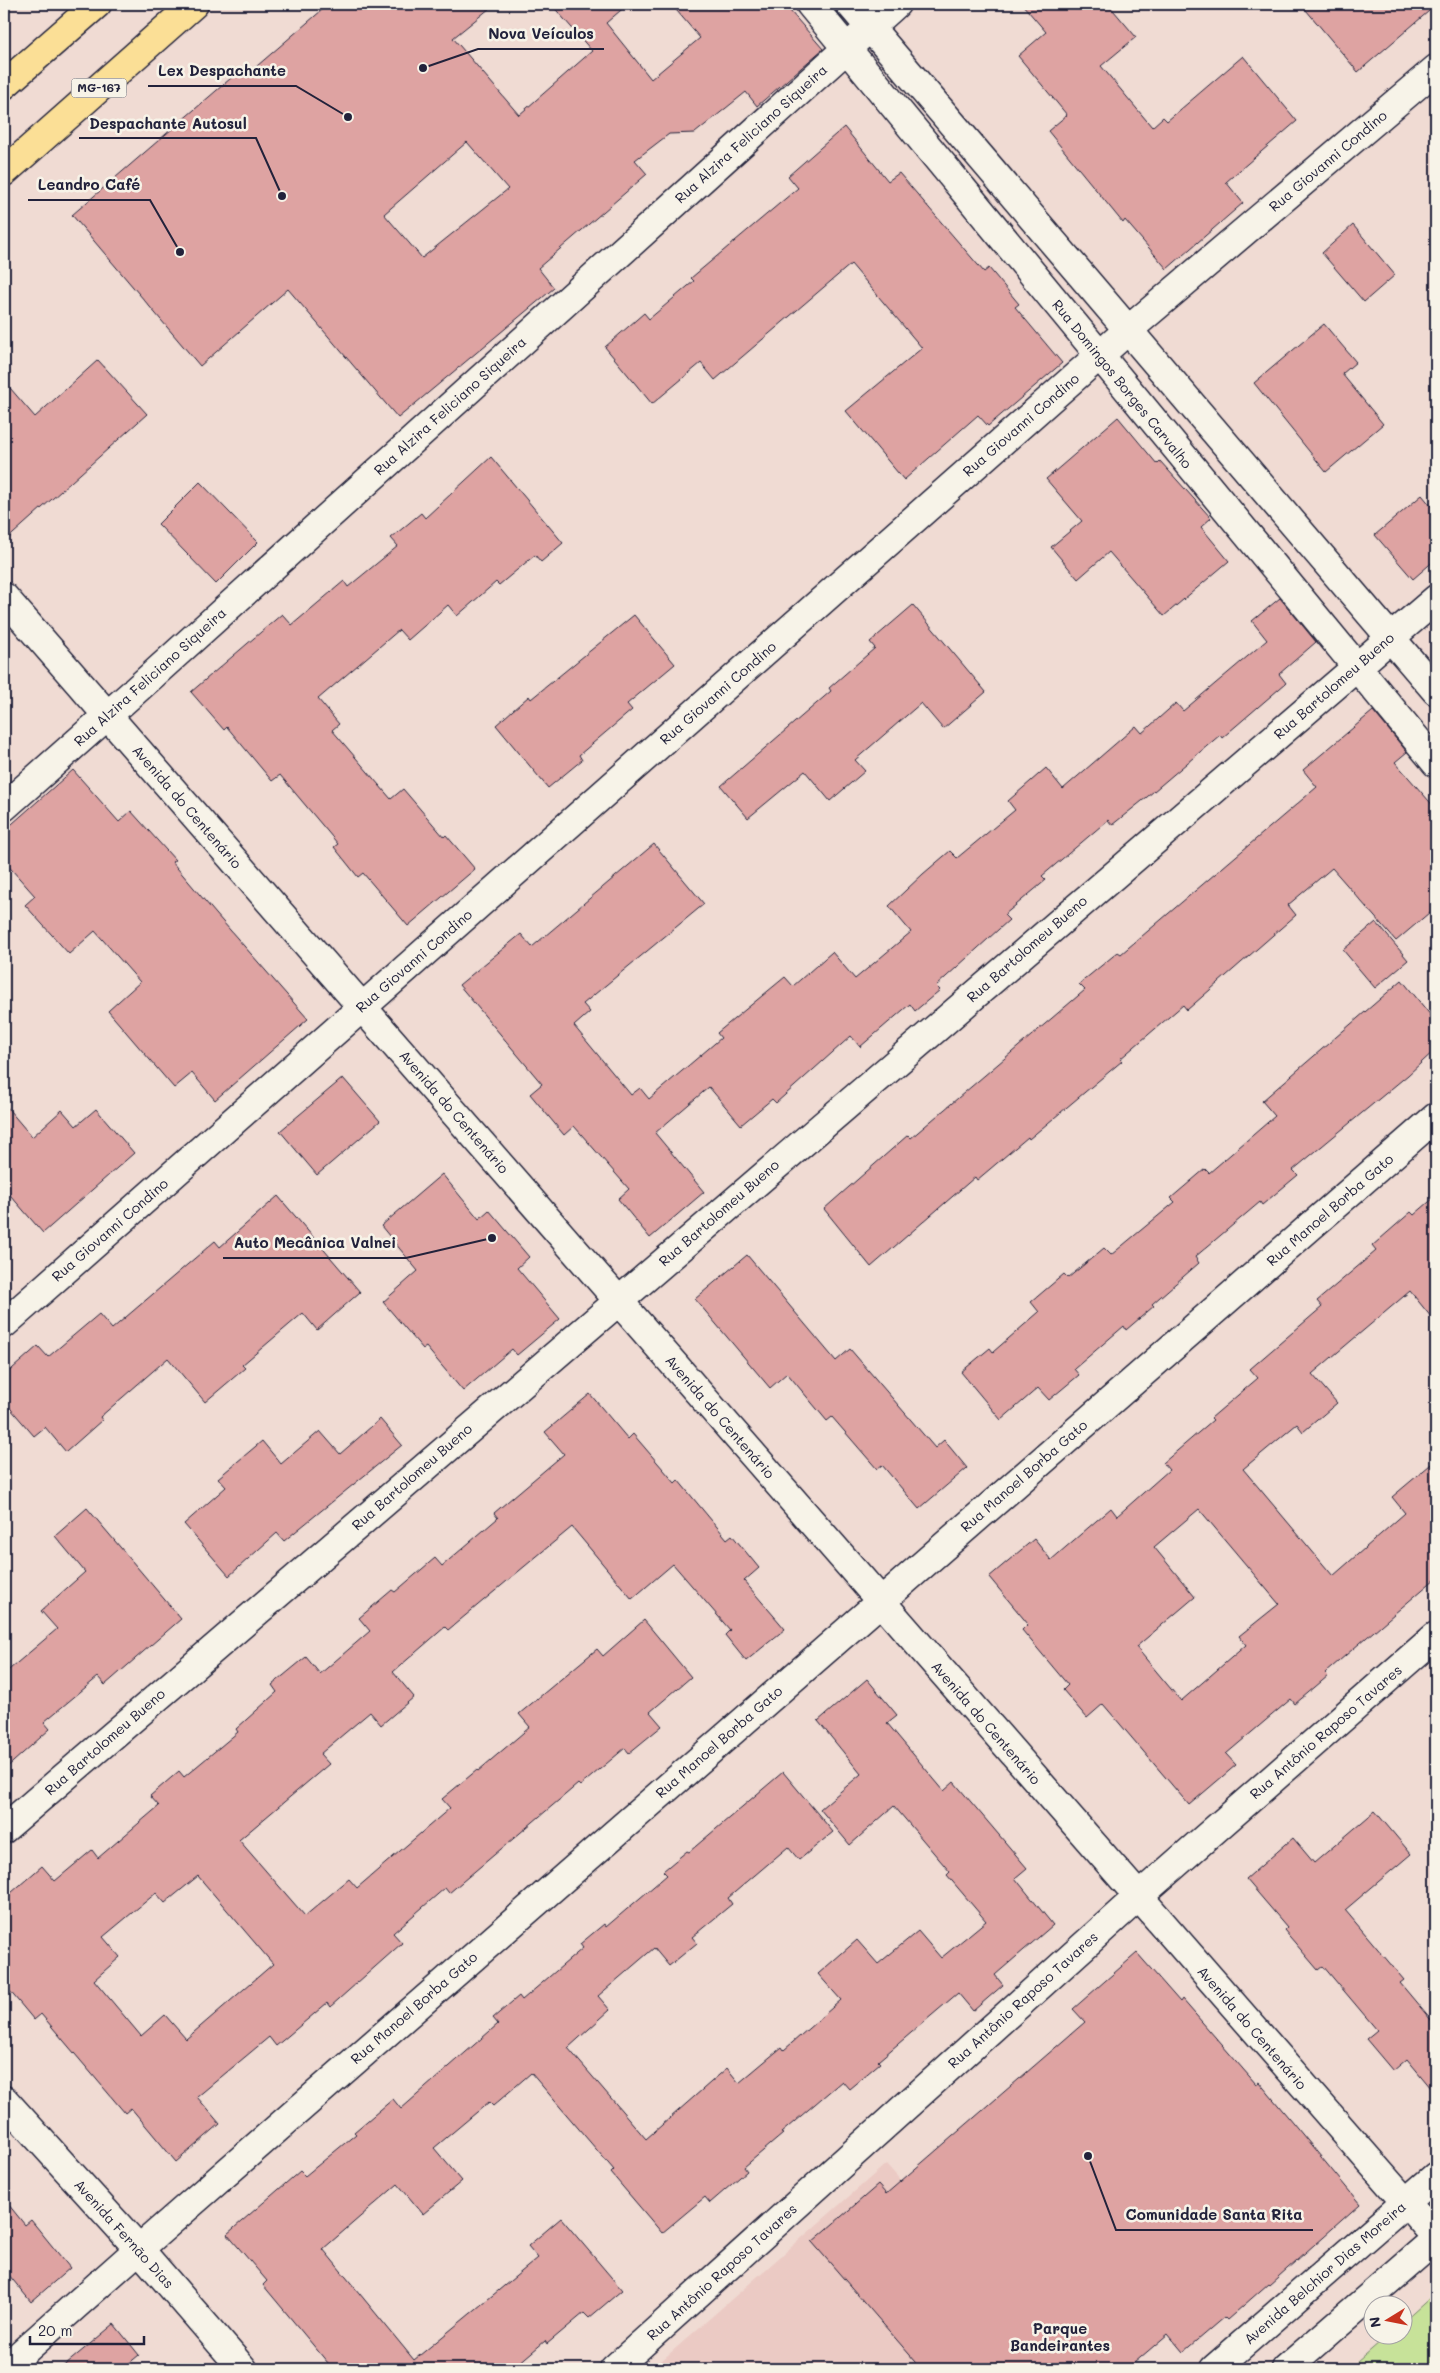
<svg xmlns="http://www.w3.org/2000/svg" width="1440" height="2373" font-family="Mali,sans-serif">
	<style>
		.built { fill: #ebcac4 }
		.green { fill: #c7e299; stroke: #74826a }
		.building { fill: #dea3a2; stroke: #22223b; fill-rule: evenodd }
		.lines { fill: none; stroke-linecap: round; stroke-linejoin: round }
		.minor-casing { stroke: #22223b; stroke-width: 31 }
		.major-casing { stroke: #22223b; stroke-width: 31 }
		.minor { stroke: #f7f3e8; stroke-width: 28 }
		.major { stroke: #fbdf96; stroke-width: 28 }
		.labels { text-anchor: middle; stroke-width: 5; stroke-linejoin: round; paint-order: stroke }
		.shield { fill: #f7f3e8; stroke: #62616f; stroke-width: 1 }
		.shield-label { font-size: 12px; font-weight: bold; fill: #22223b }
		.street-label { font-size: 14px; fill: #22223b; stroke: #f7f3e8 }
		.neighbourhood-label { font-size: 15px; font-weight: bold; fill: #22223b; stroke: #f7f3e8 }
		.leader { fill: none; stroke: #22223b; stroke-width: 2 }
		.callout-dot { fill: #22223b; stroke: #f7f3e8; stroke-width: 2 }
		.callout-label { font-size: 15px; text-anchor: middle; font-weight: bold; fill: #22223b; stroke: #f7f3e8; stroke-width: 5; stroke-linejoin: round; paint-order: stroke }
	</style>
	<rect width="100%" height="100%" fill="#f0dbd3"/>
	<filter id="ink" filterUnits="userSpaceOnUse"><feTurbulence type="fractalNoise" baseFrequency=".02" numOctaves="2"/><feDisplacementMap in="SourceGraphic" scale="10" xChannelSelector="R" yChannelSelector="G"/><feConvolveMatrix kernelMatrix="1 2 1 2 8 2 1 2 1" color-interpolation-filters="sRGB"/></filter>
	<g filter="url(#ink)">
		<path class="built" d="M 886,2164 L 1070,2369 L 652,2369 Z"/>
		<path class="green" d="M 1433,2295 L 1436,2300 L 1436,2369 L 1349,2369 L 1387,2336 L 1402,2336 L 1403,2322 Z"/>
		<path class="building" d="M 329,4 L 495,4 L 453,38 L 519,115 L 592,51 L 551,4 L 628,4 L 606,23 L 651,79 L 700,38 L 671,4 L 784,4 L 823,49 L 757,106 L 746,92 L 695,133 L 669,134 L 635,160 L 647,174 L 538,268 L 554,288 L 398,418 L 288,289 L 200,366 L 72,215 L 245,66 L 250,72 ZM 467,142 L 508,189 L 422,258 L 384,214 Z
			M 1022,4 L 1108,4 L 1136,37 L 1101,66 L 1152,127 L 1163,117 L 1167,121 L 1243,56 L 1297,121 L 1226,182 L 1243,203 L 1167,269 L 1125,220 L 1123,223 L 1048,131 L 1067,115 L 1018,56 L 1046,32 Z
			M 1301,4 L 1436,4 L 1436,5 L 1358,72 Z
			M 844,127 L 888,181 L 899,173 L 984,272 L 989,268 L 1019,304 L 1015,307 L 1062,363 L 988,426 L 978,415 L 904,480 L 846,411 L 922,348 L 851,264 L 715,380 L 701,363 L 652,404 L 605,347 L 644,313 L 649,319 L 694,281 L 691,278 L 798,188 L 788,176 Z
			M 1353,225 L 1395,275 L 1364,302 L 1322,253 Z
			M 1324,324 L 1356,362 L 1342,374 L 1383,424 L 1326,472 L 1254,383 Z
			M 98,360 L 147,414 L 4,542 L 4,381 L 35,417 Z
			M 1118,417 L 1157,464 L 1160,461 L 1211,518 L 1201,527 L 1229,561 L 1164,616 L 1109,552 L 1078,579 L 1051,547 L 1082,521 L 1046,479 Z
			M 491,457 L 563,543 L 541,562 L 535,555 L 499,585 L 496,582 L 457,616 L 448,605 L 408,640 L 399,630 L 318,699 L 339,724 L 332,730 L 391,799 L 403,789 L 444,837 L 446,835 L 475,869 L 408,926 L 363,873 L 358,877 L 334,847 L 338,844 L 280,775 L 272,781 L 227,727 L 224,730 L 191,692 L 282,614 L 292,625 L 344,581 L 348,587 L 398,546 L 391,538 L 421,513 L 425,518 Z
			M 200,482 L 258,542 L 216,584 L 158,524 Z
			M 1422,495 L 1436,512 L 1436,559 L 1413,579 L 1375,535 Z
			M 1280,598 L 1316,642 L 1279,674 L 1286,683 L 1222,738 L 1220,735 L 1147,797 L 1112,825 L 1108,820 L 1042,876 L 1046,880 L 1004,915 L 1009,920 L 936,986 L 940,990 L 915,1011 L 910,1004 L 860,1047 L 851,1036 L 776,1103 L 772,1099 L 741,1125 L 709,1087 L 655,1133 L 704,1192 L 650,1238 L 618,1199 L 629,1189 L 574,1126 L 564,1135 L 530,1094 L 542,1084 L 459,985 L 521,934 L 532,947 L 654,844 L 704,904 L 583,1004 L 590,1012 L 574,1026 L 631,1095 L 640,1088 L 649,1099 L 721,1038 L 717,1033 L 785,977 L 793,986 L 832,952 L 855,979 L 911,932 L 889,906 L 923,874 L 950,851 L 957,858 L 1015,810 L 1008,801 L 1046,768 L 1063,789 L 1136,726 L 1142,733 L 1176,703 L 1183,711 L 1267,640 L 1252,621 Z
			M 913,605 L 986,692 L 943,729 L 921,703 L 855,760 L 865,771 L 830,801 L 805,771 L 748,818 L 721,786 L 831,691 L 829,688 L 875,648 L 870,642 Z
			M 634,615 L 675,664 L 627,704 L 632,710 L 579,755 L 582,760 L 548,788 L 496,725 L 529,696 L 531,699 Z
			M 1373,711 L 1407,752 L 1395,762 L 1436,809 L 1436,907 L 1396,941 L 1332,868 L 1288,905 L 1296,915 L 1187,1010 L 1183,1005 L 1120,1059 L 1122,1061 L 1029,1139 L 1028,1137 L 977,1180 L 975,1177 L 871,1267 L 824,1209 L 908,1135 L 911,1138 L 1085,990 L 1079,984 L 1118,952 L 1121,954 L 1317,787 L 1303,770 Z
			M 73,770 L 119,822 L 131,811 L 175,860 L 172,862 L 216,914 L 308,1019 L 215,1100 L 192,1073 L 174,1088 L 108,1011 L 140,982 L 95,931 L 69,954 L 25,905 L 35,896 L 4,861 L 4,831 Z
			M 1376,922 L 1408,960 L 1375,988 L 1343,950 Z
			M 1402,980 L 1436,1022 L 1436,1049 L 1408,1075 L 1293,1170 L 1298,1175 L 1262,1205 L 1260,1202 L 1195,1257 L 1199,1263 L 1152,1304 L 1154,1306 L 1126,1330 L 1124,1326 L 1074,1369 L 1079,1375 L 1049,1400 L 1038,1388 L 1001,1420 L 961,1372 L 990,1348 L 993,1352 L 1039,1312 L 1031,1302 L 1064,1274 L 1068,1278 L 1104,1248 L 1111,1255 L 1175,1202 L 1171,1198 L 1205,1169 L 1209,1173 L 1275,1116 L 1262,1101 Z
			M 343,1078 L 380,1121 L 317,1175 L 280,1131 Z
			M 4,1104 L 32,1137 L 62,1110 L 76,1126 L 96,1109 L 134,1153 L 43,1233 L 4,1188 Z
			M 442,1174 L 479,1219 L 489,1210 L 529,1257 L 517,1268 L 560,1319 L 517,1355 L 512,1349 L 463,1391 L 426,1347 L 423,1349 L 383,1302 L 418,1271 L 381,1226 Z
			M 278,1196 L 360,1292 L 317,1330 L 303,1313 L 242,1365 L 245,1368 L 205,1402 L 168,1358 L 100,1417 L 102,1420 L 66,1452 L 45,1427 L 34,1436 L 4,1401 L 4,1376 L 38,1346 L 48,1357 L 99,1314 L 112,1329 L 215,1241 L 220,1247 Z
			M 1436,1196 L 1436,1323 L 1410,1291 L 1312,1374 L 1337,1403 L 1303,1432 L 1297,1424 L 1243,1469 L 1333,1576 L 1405,1513 L 1392,1497 L 1436,1460 L 1436,1578 L 1325,1673 L 1328,1676 L 1295,1704 L 1291,1699 L 1226,1754 L 1236,1765 L 1189,1805 L 1103,1704 L 1087,1718 L 1063,1690 L 1068,1685 L 1022,1630 L 1028,1624 L 989,1577 L 1034,1539 L 1051,1560 L 1111,1508 L 1117,1516 L 1169,1470 L 1163,1463 L 1213,1420 L 1211,1418 L 1258,1378 L 1250,1369 L 1322,1307 L 1317,1301 L 1376,1251 L 1372,1246 L 1411,1212 L 1414,1215 ZM 1199,1509 L 1279,1604 L 1239,1636 L 1246,1645 L 1181,1701 L 1136,1647 L 1195,1597 L 1154,1547 Z
			M 747,1255 L 836,1361 L 850,1349 L 935,1448 L 944,1440 L 967,1468 L 919,1509 L 882,1465 L 877,1469 L 832,1417 L 827,1421 L 787,1373 L 770,1388 L 695,1299 Z
			M 590,1394 L 628,1439 L 633,1434 L 675,1483 L 678,1480 L 727,1539 L 732,1535 L 759,1568 L 744,1581 L 785,1629 L 746,1661 L 725,1635 L 730,1630 L 673,1564 L 632,1599 L 572,1527 L 448,1630 L 445,1627 L 393,1672 L 414,1697 L 381,1725 L 370,1712 L 320,1754 L 329,1764 L 239,1840 L 305,1916 L 349,1879 L 357,1888 L 450,1808 L 442,1799 L 477,1770 L 478,1771 L 530,1727 L 519,1714 L 597,1649 L 603,1656 L 644,1620 L 691,1677 L 650,1712 L 662,1726 L 629,1753 L 625,1748 L 580,1786 L 578,1784 L 449,1893 L 445,1888 L 393,1933 L 402,1943 L 330,2007 L 327,2003 L 276,2046 L 269,2037 L 197,2097 L 220,2124 L 176,2162 L 131,2108 L 125,2113 L 41,2014 L 34,2020 L 4,1984 L 4,1899 L 42,1866 L 55,1881 L 92,1850 L 98,1858 L 159,1806 L 150,1796 L 179,1771 L 184,1777 L 238,1732 L 236,1729 L 277,1692 L 272,1685 L 306,1657 L 320,1674 L 370,1631 L 359,1618 L 392,1590 L 395,1592 L 435,1558 L 442,1566 L 498,1518 L 494,1513 L 564,1454 L 545,1432 ZM 198,1876 L 273,1964 L 186,2039 L 165,2015 L 141,2036 L 94,1980 L 120,1957 L 103,1937 L 156,1893 L 165,1903 Z
			M 380,1419 L 402,1445 L 284,1541 L 277,1533 L 229,1576 L 184,1524 L 226,1487 L 218,1478 L 262,1441 L 281,1464 L 320,1431 L 340,1454 Z
			M 87,1508 L 181,1619 L 105,1685 L 98,1677 L 44,1722 L 50,1729 L 4,1770 L 4,1674 L 57,1629 L 41,1611 L 85,1572 L 55,1536 Z
			M 867,1679 L 897,1715 L 887,1723 L 944,1791 L 954,1782 L 1027,1868 L 1015,1878 L 1053,1925 L 995,1975 L 1003,1985 L 973,2011 L 958,1993 L 878,2061 L 880,2063 L 849,2089 L 842,2081 L 781,2133 L 783,2134 L 744,2167 L 747,2171 L 710,2203 L 705,2197 L 662,2233 L 611,2173 L 614,2170 L 531,2073 L 493,2106 L 489,2102 L 434,2148 L 462,2181 L 423,2214 L 398,2184 L 323,2249 L 414,2360 L 538,2258 L 528,2246 L 561,2218 L 622,2290 L 589,2318 L 584,2313 L 547,2344 L 545,2341 L 512,2369 L 333,2369 L 263,2285 L 267,2281 L 227,2234 L 300,2171 L 305,2176 L 356,2134 L 354,2132 L 393,2099 L 401,2109 L 498,2024 L 493,2018 L 519,1996 L 522,2000 L 583,1948 L 580,1944 L 604,1924 L 606,1927 L 667,1875 L 663,1871 L 687,1851 L 689,1852 L 783,1772 L 833,1832 L 799,1860 L 788,1847 L 728,1898 L 732,1904 L 692,1937 L 697,1943 L 669,1966 L 654,1948 L 598,1996 L 610,2010 L 568,2048 L 646,2139 L 727,2068 L 739,2083 L 782,2047 L 784,2050 L 841,2000 L 818,1974 L 857,1940 L 878,1964 L 918,1931 L 941,1958 L 986,1921 L 947,1875 L 950,1872 L 894,1806 L 850,1845 L 820,1809 L 861,1774 L 818,1721 Z
			M 1375,1811 L 1411,1854 L 1345,1910 L 1404,1980 L 1400,1983 L 1436,2026 L 1436,2094 L 1407,2059 L 1393,2071 L 1366,2039 L 1377,2030 L 1323,1966 L 1318,1970 L 1284,1930 L 1287,1927 L 1246,1879 L 1293,1838 L 1314,1863 Z
			M 1137,1953 L 1180,2002 L 1182,1999 L 1256,2084 L 1259,2082 L 1360,2204 L 1269,2285 L 1268,2284 L 1227,2320 L 1224,2317 L 1183,2352 L 1168,2334 L 1127,2369 L 922,2369 L 812,2242 L 878,2185 L 886,2194 L 1085,2022 L 1073,2009 Z
			M 4,2199 L 25,2225 L 31,2220 L 70,2268 L 31,2302 L 4,2269 Z
			M 114,2324 L 139,2355 L 122,2369 L 60,2369 Z"/>
		<g class="lines">
			<defs>
				<path id="minor" d="M 810,4 L 1436,763
					M 850,4 L 1436,691
					M 4,597 L 1436,2237
					M 4,807 L 135,691 L 896,4
					M 4,1324 L 1127,331 L 1436,69
					M 4,1829 L 1436,599
					M 4,2100 L 139,2249 L 243,2369
					M 4,2369 L 139,2249 L 1436,1117
					M 614,2369 L 1138,1897 L 1436,1636
					M 1214,2369 L 1436,2176
					M 1286,2369 L 1436,2239"/>
				<path id="major" d="M 4,85 L 97,4
					M 4,172 L 194,4"/>
			</defs>
			<use href="#minor" class="minor-casing"/>
			<use href="#major" class="major-casing"/>
			<use href="#minor" class="minor"/>
			<use href="#major" class="major"/>
		</g>
	</g>
	<g class="labels">
		<rect class="shield" x="71.5" y="78.5" width="55" height="19" rx="4"/>
		<g class="shield-label">
			<text x="99" y="92">MG-167</text>
		</g>
		<g class="street-label">
			<text transform="translate(751 134) rotate(-42)" y="5">Rua Alzira Feliciano Siqueira</text>
			<text transform="translate(1328 161) rotate(-40)" y="5">Rua Giovanni Condino</text>
			<text transform="translate(1122 384) rotate(51)" y="5">Rua Domingos Borges Carvalho</text>
			<text transform="translate(450 406) rotate(-42)" y="5">Rua Alzira Feliciano Siqueira</text>
			<text transform="translate(1021 425) rotate(-41)" y="5">Rua Giovanni Condino</text>
			<text transform="translate(150 677) rotate(-42)" y="5">Rua Alzira Feliciano Siqueira</text>
			<text transform="translate(1334 686) rotate(-41)" y="5">Rua Bartolomeu Bueno</text>
			<text transform="translate(718 693) rotate(-41)" y="5">Rua Giovanni Condino</text>
			<text transform="translate(187 807) rotate(49)" y="5">Avenida do Centenário</text>
			<text transform="translate(1027 949) rotate(-41)" y="5">Rua Bartolomeu Bueno</text>
			<text transform="translate(414 961) rotate(-41)" y="5">Rua Giovanni Condino</text>
			<text transform="translate(454 1112) rotate(49)" y="5">Avenida do Centenário</text>
			<text transform="translate(1330 1210) rotate(-41)" y="5">Rua Manoel Borba Gato</text>
			<text transform="translate(719 1213) rotate(-41)" y="5">Rua Bartolomeu Bueno</text>
			<text transform="translate(110 1230) rotate(-41)" y="5">Rua Giovanni Condino</text>
			<text transform="translate(720 1417) rotate(49)" y="5">Avenida do Centenário</text>
			<text transform="translate(1024 1476) rotate(-41)" y="5">Rua Manoel Borba Gato</text>
			<text transform="translate(412 1477) rotate(-41)" y="5">Rua Bartolomeu Bueno</text>
			<text transform="translate(986 1723) rotate(49)" y="5">Avenida do Centenário</text>
			<text transform="translate(1326 1732) rotate(-41)" y="5">Rua Antônio Raposo Tavares</text>
			<text transform="translate(105 1742) rotate(-41)" y="5">Rua Bartolomeu Bueno</text>
			<text transform="translate(719 1742) rotate(-41)" y="5">Rua Manoel Borba Gato</text>
			<text transform="translate(1023 2000) rotate(-42)" y="5">Rua Antônio Raposo Tavares</text>
			<text transform="translate(414 2008) rotate(-41)" y="5">Rua Manoel Borba Gato</text>
			<text transform="translate(1252 2028) rotate(49)" y="5">Avenida do Centenário</text>
			<text transform="translate(124 2234) rotate(48)" y="5">Avenida Fernão Dias</text>
			<text transform="translate(722 2272) rotate(-42)" y="5">Rua Antônio Raposo Tavares</text>
			<text transform="translate(1325 2273) rotate(-41)" y="5">Avenida Belchior Dias Moreira</text>
		</g>
		<g class="neighbourhood-label">
			<text x="1060" y="2334">Parque<tspan x="1060" dy="17">Bandeirantes</tspan></text>
		</g>
	</g>
	<path class="leader" d="M423 68L478 49H604M348 117L296 86H148M282 196L256 138H79M180 252L150 200H28M492 1238L406 1258H223M1088 2156L1116 2230H1313"/>
	<g class="callout-dot">
		<circle cx="423" cy="68" r="5"/>
		<circle cx="348" cy="117" r="5"/>
		<circle cx="282" cy="196" r="5"/>
		<circle cx="180" cy="252" r="5"/>
		<circle cx="492" cy="1238" r="5"/>
		<circle cx="1088" cy="2156" r="5"/>
	</g>
	<g class="callout-label">
		<text x="541" y="39">Nova Veículos</text>
		<text x="222" y="76">Lex Despachante</text>
		<text x="168" y="129">Despachante Autosul</text>
		<text x="89" y="190">Leandro Café</text>
		<text x="315" y="1248">Auto Mecânica Valnei</text>
		<text x="1214" y="2220">Comunidade Santa Rita</text>
	</g>
	<rect width="1440" height="2373" fill="none" stroke="#f7f3e8" stroke-width="20"/>
	<rect x="10" y="10" width="1420" height="2353" fill="none" stroke="#22223b" stroke-width="2" filter="url(#ink)"/>
	<g transform="translate(1388 2320) rotate(260)"><circle r="24" fill="#f7f3e8" stroke="#a29fa3"/>
	<path d="M0-4L9 19L0 12L-9 19Z" fill="#c8321e"/>
	<text y="-8" font-size="14" font-weight="bold" text-anchor="middle" fill="#22223b">N</text>
	</g>
	<path d="M30 2336v8h114v-8" fill="none" stroke="#22223b" stroke-width="2.5"/>
	<text x="38" y="2336" font-size="15" fill="#22223b" stroke="#f7f3e8" stroke-width="4" paint-order="stroke">20 m</text>
</svg>
